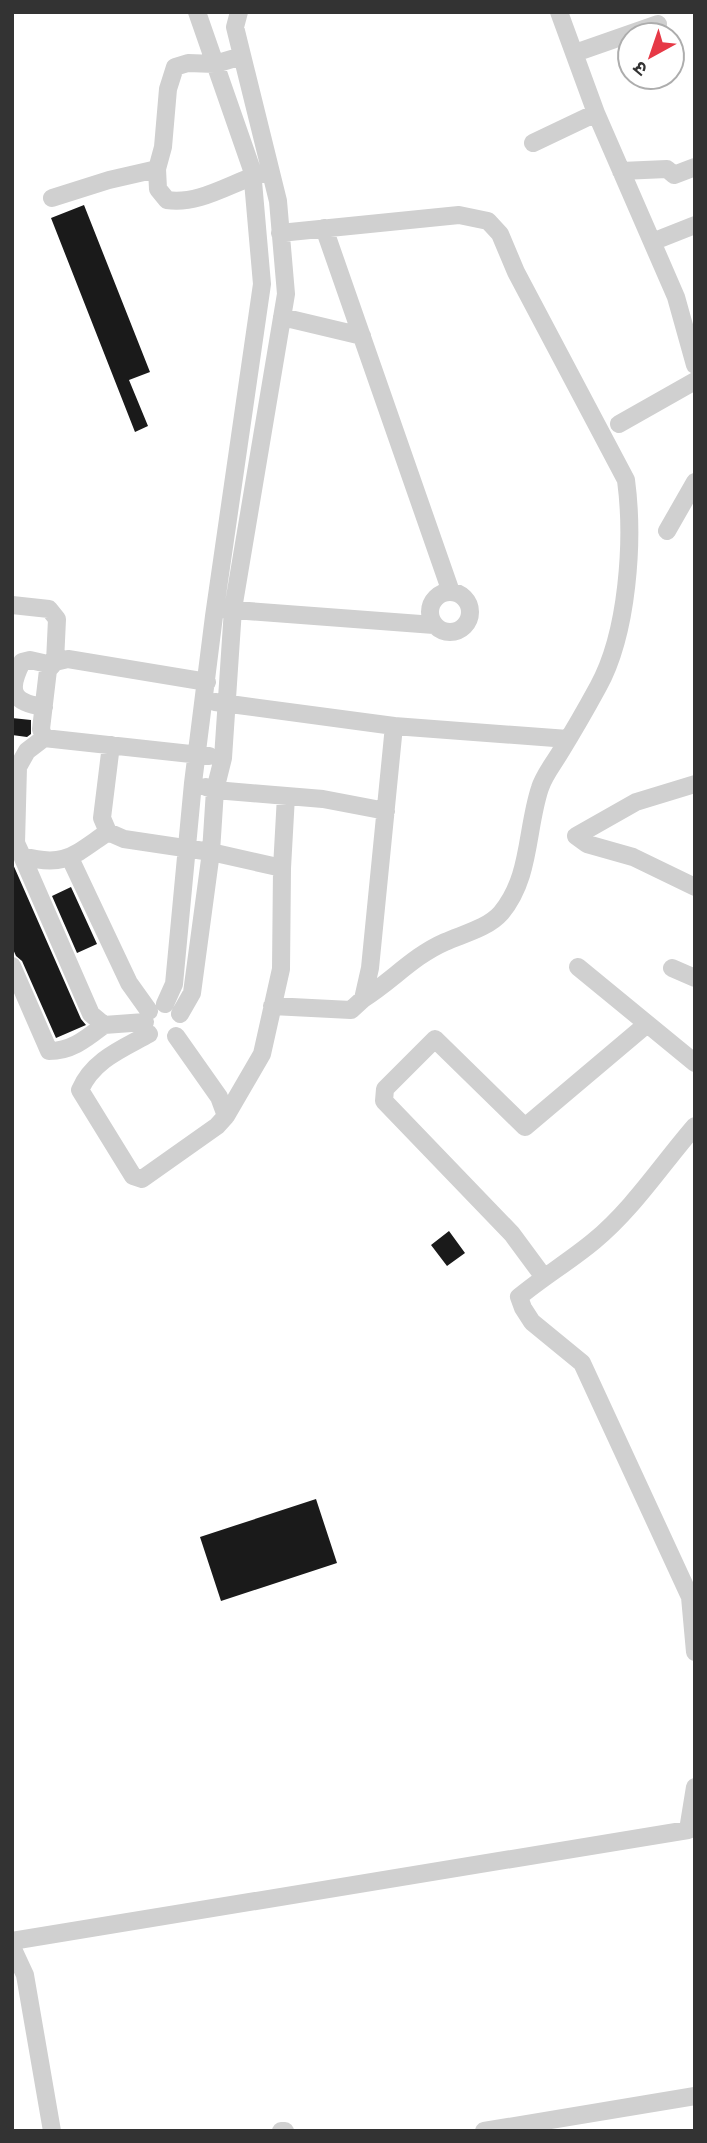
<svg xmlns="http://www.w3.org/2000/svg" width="707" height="2143" font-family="'Fira Sans','Noto Sans Devanagari',sans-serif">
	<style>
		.building { fill: #1a1a1a }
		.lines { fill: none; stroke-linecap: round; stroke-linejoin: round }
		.minor { stroke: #d0d0d0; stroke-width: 18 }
	</style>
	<rect width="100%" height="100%" fill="#fff"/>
	<path class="building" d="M 84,205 L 150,372 L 129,380 L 148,426 L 135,432 L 51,218 Z
		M 12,718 L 31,720 L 31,734 L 27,737 L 12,735 Z
		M 12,862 L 81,1019 L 86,1025 L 56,1038 L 22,961 L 16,956 L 12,947 Z
		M 71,887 L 97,944 L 77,953 L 52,896 Z
		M 449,1231 L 465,1253 L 447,1266 L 431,1245 Z
		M 316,1499 L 337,1563 L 221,1601 L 200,1537 Z"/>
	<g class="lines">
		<path class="minor" d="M 559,12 L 596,113 L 676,297 L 695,365
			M 575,53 L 658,24
			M 242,56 L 215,64 L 188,63 L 175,67 L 168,89 L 163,147 L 157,169 L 158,189 L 167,200 C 200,205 232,182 263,173
			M 533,143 L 596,113
			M 621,171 L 667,169 L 674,175 L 695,167
			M 52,198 L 109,180 L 157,169
			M 324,228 L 451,592
			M 280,233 L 459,215 L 488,221 L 500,234 L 516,272 L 626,480 C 634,540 628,633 598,687 C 586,709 574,730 561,751 C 554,763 544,775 540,788 C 526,830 531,877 501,913 C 488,928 463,934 445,942 C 413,956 392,981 363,999
			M 652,242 L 695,225
			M 282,317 L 362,336
			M 619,424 L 695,381
			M 667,531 L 695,482
			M430 612a20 20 0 1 1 40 0a20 20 0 1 1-40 0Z
			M 12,605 L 49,609 L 57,619 L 55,662
			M 221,609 L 434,625
			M 207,682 L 68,659 L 55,662 L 48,670 L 41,729 L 44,738 L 209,756
			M 215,702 L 394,726 L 370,968 L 363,999 L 351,1010 L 272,1006
			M 44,707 C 12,702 7,692 22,662 L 30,660 L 52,665
			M 394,726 L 568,739
			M 44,738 L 27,751 L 18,767 L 16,843 L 22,856 C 65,868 74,855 108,832
			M 111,745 L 102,818 L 108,832 L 124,839 L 211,852 L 282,868
			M 695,784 L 636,802 L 576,836 L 587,844 L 633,857 L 695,887
			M 206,787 L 215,790 L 323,799 L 386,811
			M 22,856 L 91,1014 L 104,1025 L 145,1022
			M 70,858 L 129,983 L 149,1011
			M 12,966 L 49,1051 C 72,1051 87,1038 104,1025
			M 578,967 L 695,1063
			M 672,968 L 695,978
			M 165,1004 L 174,984 L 193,783 L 214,616 L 262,284 L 252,170 L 197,12
			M 180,1014 L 192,993 L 211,852 L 215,790 L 223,758 L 233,609 L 286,294 L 278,201 L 235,27 L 239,12
			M 149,1034 C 122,1049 93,1060 80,1090 L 133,1176 L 142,1179 L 217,1126 L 226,1116 L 219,1097 L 176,1036
			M 226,1116 L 262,1054 L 281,969 L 282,868 L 286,796
			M 695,1126 C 662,1164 633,1209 594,1241 C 570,1261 543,1277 519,1297 L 523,1308 L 532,1322 L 582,1363 L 690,1597 L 695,1652
			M 543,1276 L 512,1234 L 384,1101 L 385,1089 L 435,1039 L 525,1127 L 647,1024
			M 12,1941 L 688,1830 L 695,1787
			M 12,1947 L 25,1975 L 52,2131
			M 281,2131 L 285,2131
			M 484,2131 L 695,2096"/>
	</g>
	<rect width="707" height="2143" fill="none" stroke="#333333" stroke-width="28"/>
	<g transform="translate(651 56) rotate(220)"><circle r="33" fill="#ffffff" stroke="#adadad" stroke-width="2"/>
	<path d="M0-5L12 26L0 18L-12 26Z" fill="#e63946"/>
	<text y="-10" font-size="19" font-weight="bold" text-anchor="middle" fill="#333333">उ</text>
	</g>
</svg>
